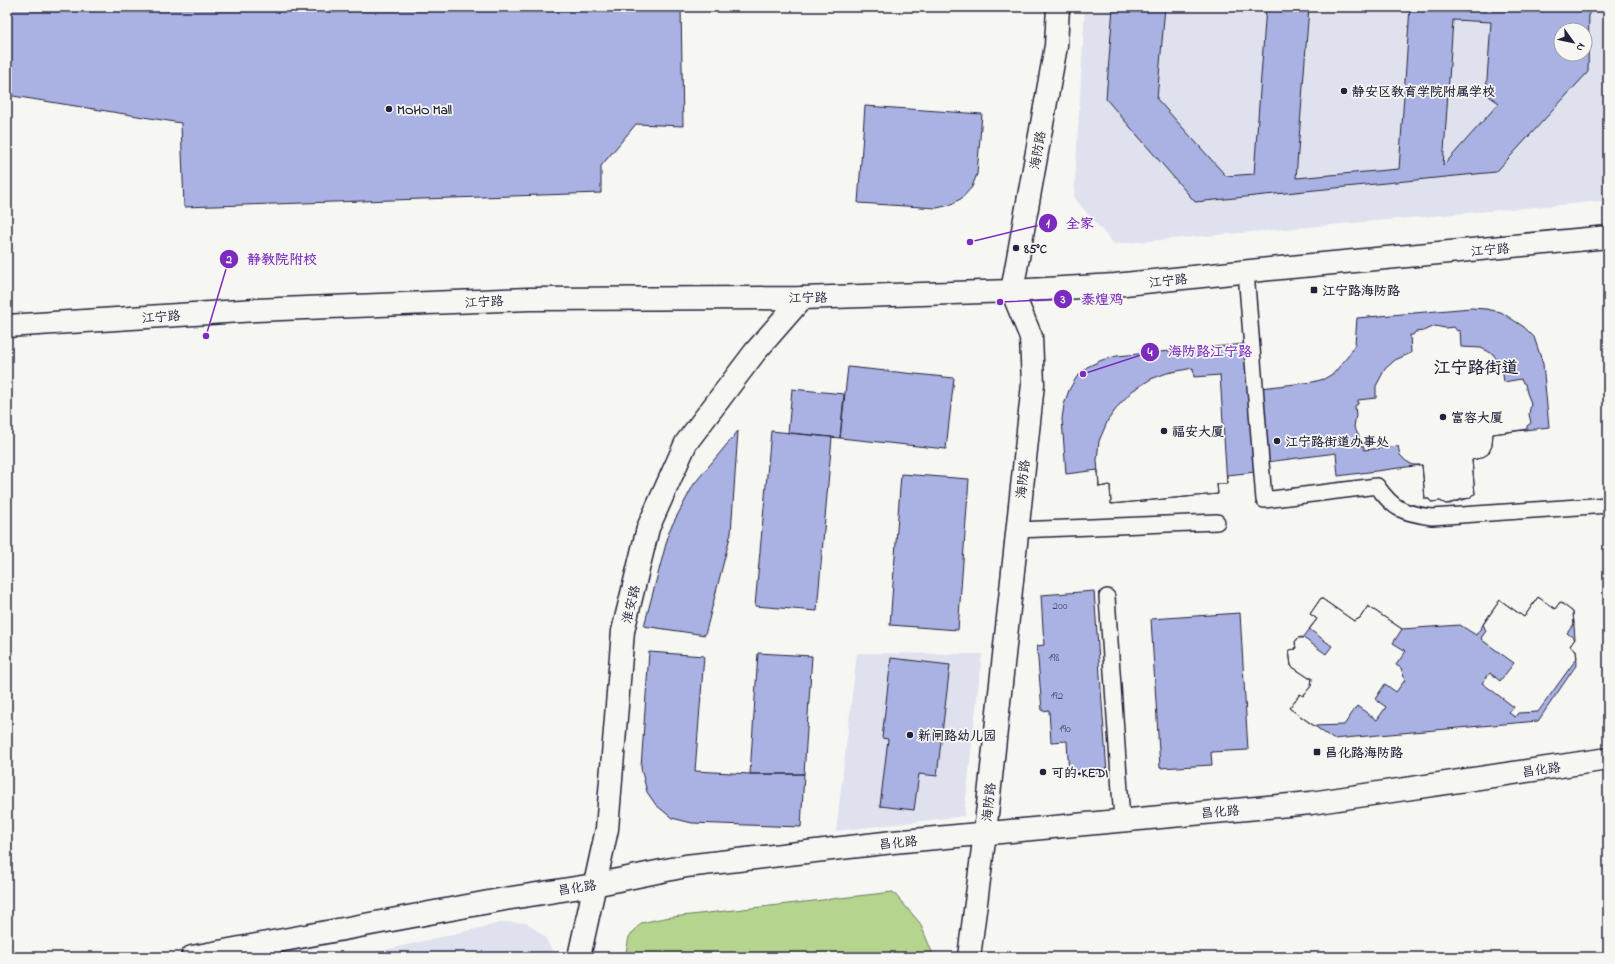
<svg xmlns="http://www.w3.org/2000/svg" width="1615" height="964" font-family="'Indie Flower','LXGW WenKai TC',sans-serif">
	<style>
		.built { fill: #dfe2ee; fill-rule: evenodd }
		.green { fill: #b5d48e; stroke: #6c7b64 }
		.building { fill: #a9b2e3; stroke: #22223b; fill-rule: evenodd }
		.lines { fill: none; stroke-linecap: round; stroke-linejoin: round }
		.service-casing { stroke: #22223b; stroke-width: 18 }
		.minor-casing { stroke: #22223b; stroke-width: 25 }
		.secondary-casing { stroke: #22223b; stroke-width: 25 }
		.service { stroke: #f6f6f2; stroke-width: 15 }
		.minor { stroke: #f6f6f2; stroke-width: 22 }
		.secondary { stroke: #f6f6f2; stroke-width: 22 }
		.poi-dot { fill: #22223b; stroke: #f6f6f2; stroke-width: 1.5 }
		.labels { text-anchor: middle; stroke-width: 3.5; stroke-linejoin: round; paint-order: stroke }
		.number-label { font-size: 11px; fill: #444665 }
		.poi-label { font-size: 13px; font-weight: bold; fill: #22223b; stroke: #f6f6f2; text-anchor: start }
		.street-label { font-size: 13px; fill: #22223b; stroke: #f6f6f2 }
		.district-label { font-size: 17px; font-weight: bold; fill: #22223b; stroke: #f6f6f2 }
		.leader { fill: none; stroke: #7b2cbf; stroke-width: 1.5 }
		.callout-dot { fill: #7b2cbf; stroke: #f6f6f2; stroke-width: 1.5 }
		.mark-label { font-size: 12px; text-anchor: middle; font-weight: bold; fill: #fff }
		.callout-label { font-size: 14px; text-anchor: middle; font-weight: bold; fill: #7b2cbf; stroke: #f6f6f2; stroke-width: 3.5; stroke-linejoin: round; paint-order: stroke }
	</style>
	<rect width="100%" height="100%" fill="#f6f6f2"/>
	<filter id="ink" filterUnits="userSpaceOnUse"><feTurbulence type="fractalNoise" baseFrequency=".025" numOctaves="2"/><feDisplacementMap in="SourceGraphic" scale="8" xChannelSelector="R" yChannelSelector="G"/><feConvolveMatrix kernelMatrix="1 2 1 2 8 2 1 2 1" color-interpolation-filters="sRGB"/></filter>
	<g filter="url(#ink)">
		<path class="built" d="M 1085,7 L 1608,7 L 1608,128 L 1603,201 L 1114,244 L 1074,198 ZM 1561,30 L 1585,30 L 1585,54 L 1561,54 Z
			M 857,653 L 982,654 L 964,816 L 836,831 Z
			M 505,922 L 527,923 L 544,936 L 553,952 L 553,957 L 355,957 Z"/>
		<path class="green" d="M 893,892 L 920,923 L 934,957 L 625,957 L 629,937 L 641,923 L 664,918 Z"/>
		<path class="building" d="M 7,7 L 681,7 L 683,126 L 636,124 L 601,166 L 601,193 L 184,207 L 181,123 L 7,95 Z
			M 1113,7 L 1165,7 L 1157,99 L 1226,176 L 1254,174 L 1266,7 L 1309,7 L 1296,178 L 1399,169 L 1410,7 L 1589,7 L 1588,72 L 1496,172 L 1195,202 L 1106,99 ZM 1453,20 L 1491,22 L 1486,94 L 1499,103 L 1443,166 ZM 1561,30 L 1585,30 L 1585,54 L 1561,54 Z
			M 865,106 L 982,114 L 977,174 L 972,187 L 962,198 L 950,205 L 937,208 L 858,203 Z
			M 1471,308 L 1486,309 L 1501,312 L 1524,327 L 1534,337 L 1543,364 L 1549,427 L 1493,434 L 1492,446 L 1488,454 L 1481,458 L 1472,460 L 1475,494 L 1472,495 L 1470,498 L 1446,504 L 1440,501 L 1431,502 L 1429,499 L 1425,499 L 1422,465 L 1338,476 L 1336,453 L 1267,462 L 1261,388 L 1313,382 L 1324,379 L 1334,373 L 1349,355 L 1355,344 L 1357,318 Z
			M 1435,326 L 1445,328 L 1454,327 L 1457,331 L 1460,330 L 1461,347 L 1481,348 L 1493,354 L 1502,368 L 1504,382 L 1521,379 L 1522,382 L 1525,384 L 1527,393 L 1531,403 L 1529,414 L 1531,423 L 1527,426 L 1527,429 L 1493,434 L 1492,446 L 1488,454 L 1481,458 L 1472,460 L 1475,494 L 1472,495 L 1470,498 L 1462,499 L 1450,504 L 1446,504 L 1440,501 L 1431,502 L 1429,499 L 1425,499 L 1422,465 L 1413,465 L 1406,461 L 1400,455 L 1398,446 L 1364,450 L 1364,447 L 1360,445 L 1359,436 L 1354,427 L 1356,415 L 1355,406 L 1358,404 L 1358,400 L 1376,398 L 1376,386 L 1385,369 L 1395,360 L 1411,353 L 1410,335 L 1413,335 L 1415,332 L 1424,331 Z
			M 1245,344 L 1256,472 L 1227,475 L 1227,484 L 1217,484 L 1218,494 L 1111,504 L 1110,485 L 1099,487 L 1098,470 L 1066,474 L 1062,419 L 1064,405 L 1069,390 L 1076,378 L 1087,367 L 1102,360 L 1117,356 Z
			M 848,367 L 954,378 L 946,449 L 840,438 Z
			M 1193,368 L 1194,377 L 1220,375 L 1227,484 L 1217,484 L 1218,494 L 1111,504 L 1110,485 L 1099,487 L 1097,460 L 1099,441 L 1108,420 L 1119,405 L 1132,391 L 1151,379 L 1167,373 Z
			M 792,389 L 844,394 L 840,438 L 788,433 Z
			M 738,431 L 731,533 L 705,635 L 644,626 L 670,529 L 694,484 Z
			M 771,431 L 832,437 L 817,611 L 755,606 Z
			M 901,474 L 969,479 L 958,630 L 890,625 Z
			M 1094,591 L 1107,773 L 1069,776 L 1067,741 L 1051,742 L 1049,710 L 1042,711 L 1037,646 L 1044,645 L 1041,595 Z
			M 1538,597 L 1555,609 L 1560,602 L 1573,612 L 1574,624 L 1567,633 L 1575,639 L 1570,646 L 1576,650 L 1577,658 L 1538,712 L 1518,713 L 1515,717 L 1509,713 L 1514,707 L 1482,683 L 1490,673 L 1500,681 L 1514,663 L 1482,640 L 1481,638 L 1486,631 L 1483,624 L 1500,600 L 1524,617 Z
			M 1538,597 L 1555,609 L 1560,602 L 1573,612 L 1575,639 L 1570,646 L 1576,650 L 1577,664 L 1538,721 L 1333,739 L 1289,708 L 1300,694 L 1303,696 L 1311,686 L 1312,678 L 1309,678 L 1291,666 L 1289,650 L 1296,649 L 1295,642 L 1298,638 L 1303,638 L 1317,619 L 1310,614 L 1321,598 L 1354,621 L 1360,618 L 1368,606 L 1402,629 L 1460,625 L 1476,635 L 1500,600 L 1524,617 Z
			M 1321,598 L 1354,621 L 1360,618 L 1368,606 L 1402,629 L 1393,643 L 1406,651 L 1396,665 L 1401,668 L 1405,680 L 1396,692 L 1385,684 L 1375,699 L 1386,707 L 1377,720 L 1357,706 L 1344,725 L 1314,726 L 1289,708 L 1300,694 L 1303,696 L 1311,686 L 1312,678 L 1309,678 L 1291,666 L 1289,650 L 1296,649 L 1295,642 L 1298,638 L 1302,637 L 1326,654 L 1332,646 L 1309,629 L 1317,619 L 1310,614 Z
			M 1240,613 L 1248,750 L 1211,752 L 1212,765 L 1160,768 L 1151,619 Z
			M 649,652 L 704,656 L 695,771 L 750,774 L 804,774 L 801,827 L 692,823 L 672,818 L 656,805 L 647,792 L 641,768 Z
			M 758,653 L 812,656 L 804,774 L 750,774 Z
			M 891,658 L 950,665 L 937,776 L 919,774 L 914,810 L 880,806 L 888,739 L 882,738 Z"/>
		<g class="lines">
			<defs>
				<path id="service" d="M 1246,272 L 1264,500 L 1377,486 C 1394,510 1403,513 1432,517 L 1608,505
					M 1017,530 L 1217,522
					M 1107,597 L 1122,821"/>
				<path id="minor" d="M 192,957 L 505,899 L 594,885 L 686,866 L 893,842 L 1311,803 L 1608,759
					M 579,957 L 607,829 L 623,631 L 648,528 L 686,443 L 755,352 L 802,298
					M 969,957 L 985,833 L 1033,384 L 1031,337 L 1012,291 L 1056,46 L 1058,7"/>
				<path id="secondary" d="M 7,326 L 256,310 L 529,299 L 802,298 L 1012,291 L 1115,285 L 1270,269 L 1608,237"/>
			</defs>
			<use href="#service" class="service-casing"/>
			<use href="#minor" class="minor-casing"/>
			<use href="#secondary" class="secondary-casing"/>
			<use href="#service" class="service"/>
			<use href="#minor" class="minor"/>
			<use href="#secondary" class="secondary"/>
		</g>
	</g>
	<g class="poi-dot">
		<circle cx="1344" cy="91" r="4"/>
		<circle cx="389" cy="109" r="4"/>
		<circle cx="1016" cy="248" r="4"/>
		<rect x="1310" y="286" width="8" height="8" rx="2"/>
		<circle cx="1443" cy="417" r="4"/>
		<circle cx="1164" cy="431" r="4"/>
		<circle cx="1277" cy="441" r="4"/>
		<circle cx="910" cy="735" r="4"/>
		<rect x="1313" y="748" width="8" height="8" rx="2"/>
		<circle cx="1043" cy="772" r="4"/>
	</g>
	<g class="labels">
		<g class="number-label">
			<text x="1060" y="609">200</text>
			<text x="1054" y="661">198</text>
			<text x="1057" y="699">192</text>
			<text x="1065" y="732">190</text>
		</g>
		<g class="poi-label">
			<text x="1352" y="96">静安区教育学院附属学校</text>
			<text x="397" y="114">MOHO Mall</text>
			<text x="1024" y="253">85°C</text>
			<text x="1322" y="295">江宁路海防路</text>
			<text x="1451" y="422">富容大厦</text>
			<text x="1172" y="436">福安大厦</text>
			<text x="1285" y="446">江宁路街道办事处</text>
			<text x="918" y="740">新闸路幼儿园</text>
			<text x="1325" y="757">昌化路海防路</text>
			<text x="1051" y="777">可的•KEDI</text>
		</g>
		<g class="street-label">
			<text transform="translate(1037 150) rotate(-80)" y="5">海防路</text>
			<text transform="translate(1490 249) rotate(-5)" y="5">江宁路</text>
			<text transform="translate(1168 280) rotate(-6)" y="5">江宁路</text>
			<text transform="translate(808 297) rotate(-1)" y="5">江宁路</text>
			<text transform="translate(484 301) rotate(-3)" y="5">江宁路</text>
			<text transform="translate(161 316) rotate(-4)" y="5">江宁路</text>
			<text transform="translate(1022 479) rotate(-84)" y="5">海防路</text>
			<text transform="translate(630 604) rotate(-76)" y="5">淮安路</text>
			<text transform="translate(1541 769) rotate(-8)" y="5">昌化路</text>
			<text transform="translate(988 802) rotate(-84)" y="5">海防路</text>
			<text transform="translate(1220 811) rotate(-5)" y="5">昌化路</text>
			<text transform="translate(898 842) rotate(-6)" y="5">昌化路</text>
			<text transform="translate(577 887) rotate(-9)" y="5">昌化路</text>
		</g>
		<g class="district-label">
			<text x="1476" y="373">江宁路街道</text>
		</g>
	</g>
	<path class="leader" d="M970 242L1048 223M206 336L229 259M1000 302L1063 299M1083 374L1150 352"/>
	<g class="callout-dot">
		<circle cx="970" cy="242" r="4"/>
		<circle cx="206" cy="336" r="4"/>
		<circle cx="1000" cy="302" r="4"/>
		<circle cx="1083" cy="374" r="4"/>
		<circle cx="1048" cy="223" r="10"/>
		<circle cx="229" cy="259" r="10"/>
		<circle cx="1063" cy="299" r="10"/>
		<circle cx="1150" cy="352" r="10"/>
	</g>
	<g class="mark-label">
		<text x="1048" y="227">1</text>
		<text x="229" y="263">2</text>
		<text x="1063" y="303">3</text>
		<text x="1150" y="356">4</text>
	</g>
	<g class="callout-label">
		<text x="1080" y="228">全家</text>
		<text x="282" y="264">静教院附校</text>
		<text x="1102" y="304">泰煌鸡</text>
		<text x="1210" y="356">海防路江宁路</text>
	</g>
	<rect width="1615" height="964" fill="none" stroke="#f6f6f2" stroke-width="24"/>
	<rect x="12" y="12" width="1591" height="940" fill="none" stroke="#22223b" stroke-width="1.5" filter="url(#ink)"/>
	<g transform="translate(1573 42) rotate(123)"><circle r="19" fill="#f6f6f2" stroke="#a1a1a9"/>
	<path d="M0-3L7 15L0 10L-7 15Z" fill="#22223b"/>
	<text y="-6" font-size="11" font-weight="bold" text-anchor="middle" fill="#22223b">N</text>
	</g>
</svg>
